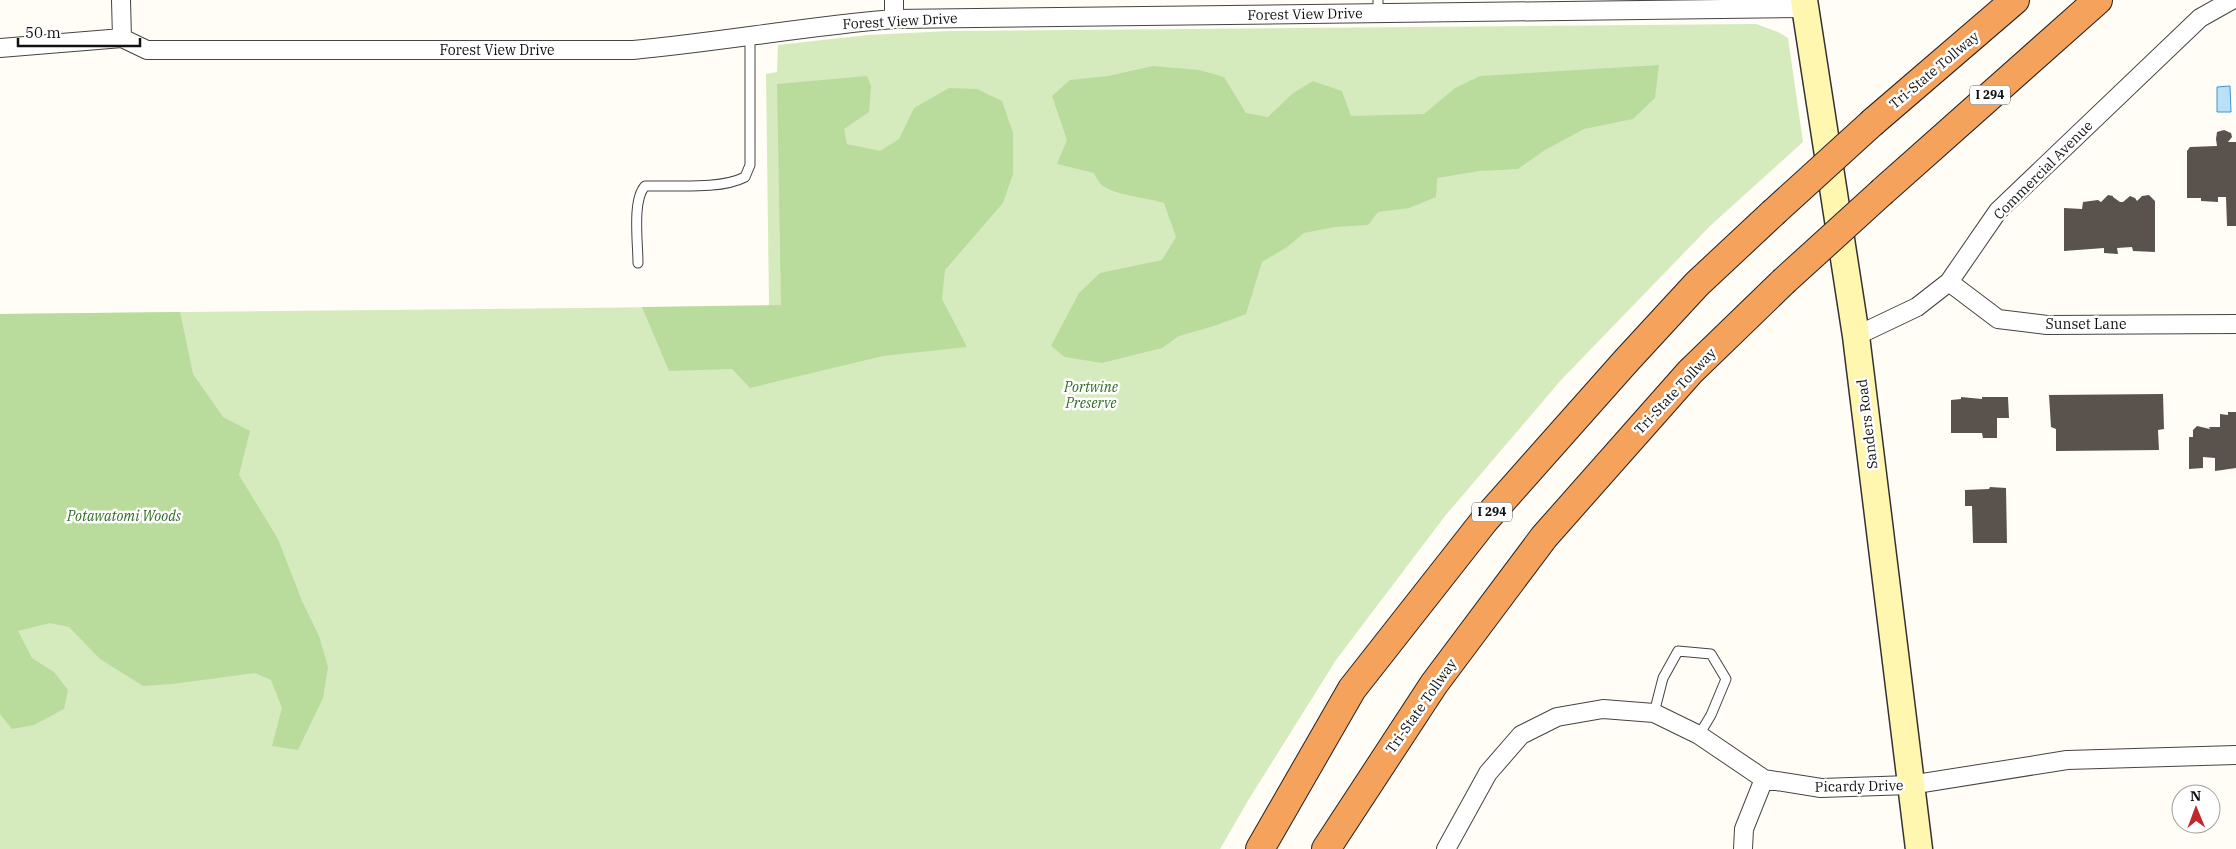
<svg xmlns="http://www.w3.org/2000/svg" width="2236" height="849" font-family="'IBM Plex Serif',serif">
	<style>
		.green { fill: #d5ebbd }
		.forest { fill: #b9dc9c }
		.water { fill: #b9e0f7; stroke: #3f96cf }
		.building { fill: #5a524d }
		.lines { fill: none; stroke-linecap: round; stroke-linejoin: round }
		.service-casing { stroke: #444; stroke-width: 11 }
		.minor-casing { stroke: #444; stroke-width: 20 }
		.secondary-casing { stroke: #333; stroke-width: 29 }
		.motorway-casing { stroke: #222; stroke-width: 30 }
		.service { stroke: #fff; stroke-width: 9 }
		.minor { stroke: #fff; stroke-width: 18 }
		.secondary { stroke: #fff6b0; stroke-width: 26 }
		.motorway { stroke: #f5a25d; stroke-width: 28 }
		.motorway-bridge-casing { stroke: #222; stroke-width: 30; stroke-linecap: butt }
		.motorway-bridge { stroke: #f5a25d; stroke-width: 28 }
		.labels { text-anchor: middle; stroke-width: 5; stroke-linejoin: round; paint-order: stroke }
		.shield { fill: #fff; stroke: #585858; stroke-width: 1 }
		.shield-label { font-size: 12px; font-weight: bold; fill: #111 }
		.street-label { font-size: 14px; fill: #111; stroke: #fff }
		.park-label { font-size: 14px; font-style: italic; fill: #2f6b1f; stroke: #fff }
	</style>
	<rect width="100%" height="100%" fill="#fffdf5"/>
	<path class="green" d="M 1756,24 L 1778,32 L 1788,38 L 1803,142 L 1710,226 L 1561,380 L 1445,516 L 1336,660 L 1249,799 L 1220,849 L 0,849 L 0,314 L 769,306 L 766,74 L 777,72 L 778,45 L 868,35 L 950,31 Z"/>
	<path class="forest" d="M 1659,65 L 1655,98 L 1633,119 L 1584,129 L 1545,150 L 1518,169 L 1479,171 L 1437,178 L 1436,197 L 1409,208 L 1378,212 L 1368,225 L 1335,227 L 1304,233 L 1287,247 L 1262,262 L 1246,314 L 1214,326 L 1179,336 L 1162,348 L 1102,363 L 1065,357 L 1051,346 L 1079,293 L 1100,273 L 1162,260 L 1176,237 L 1164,203 C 1148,198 1115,195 1103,186 C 1099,183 1096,177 1094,173 L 1057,164 L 1067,140 L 1052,96 L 1070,80 L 1108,76 L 1153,66 L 1199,70 L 1224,77 L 1246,113 L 1268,117 L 1293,93 L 1313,81 L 1342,91 L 1351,116 L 1424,114 L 1455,88 L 1480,76 Z
		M 867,76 L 871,86 L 869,112 L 844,129 L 847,144 L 880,151 L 899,139 L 914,108 L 949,88 L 977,89 L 1002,101 L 1013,133 L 1013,174 L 1003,203 L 945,270 L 942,299 L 967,347 L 883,356 L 750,388 L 732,369 L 669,371 L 642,307 L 781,305 L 777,84 Z
		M 180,312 L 193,374 L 223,417 L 250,431 L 239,475 L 278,539 L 302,601 L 319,636 L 328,667 L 323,698 L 298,750 L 272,746 L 282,708 L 271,680 L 255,673 L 172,684 L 143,686 L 100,659 L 69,627 L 50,623 L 18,631 L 32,658 L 54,672 L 68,690 L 64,709 L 34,725 L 12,729 L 0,714 L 0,314 Z"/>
	<path class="water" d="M 2230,86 L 2231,112 L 2217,112 L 2217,87 Z"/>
	<path class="building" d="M 2224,130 L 2231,133 L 2232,137 L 2228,142 L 2236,142 L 2236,226 L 2227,226 L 2226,197 L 2218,197 L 2218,202 L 2201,201 L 2201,198 L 2187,198 L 2187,151 L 2190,147 L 2217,146 L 2216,139 L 2217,132 Z
		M 2108,195 L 2113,196 L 2113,197 L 2120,202 L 2123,202 L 2130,196 L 2135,198 L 2137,201 L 2142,196 L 2149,195 L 2155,201 L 2155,252 L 2133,251 L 2132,247 L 2117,248 L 2118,254 L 2104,253 L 2104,248 L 2064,251 L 2064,208 L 2082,209 L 2083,202 L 2098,200 L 2101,202 Z
		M 2163,394 L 2164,429 L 2158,430 L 2159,450 L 2056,451 L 2056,429 L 2051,427 L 2049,395 Z
		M 1961,397 L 1982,399 L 1982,397 L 2008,397 L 2009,418 L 1997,418 L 1997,438 L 1983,438 L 1982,433 L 1951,433 L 1951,400 L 1961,399 Z
		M 2228,412 L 2236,412 L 2236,468 L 2215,471 L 2215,458 L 2203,457 L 2203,468 L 2189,469 L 2189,437 L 2193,437 L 2193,430 L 2197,426 L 2210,429 L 2209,427 L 2220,427 L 2220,414 L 2228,415 Z
		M 1990,487 L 2006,488 L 2007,543 L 1973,543 L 1972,506 L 1965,506 L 1965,490 L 1989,489 Z"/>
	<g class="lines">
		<defs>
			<path id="service" d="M 1378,0 L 1378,13
				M 638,263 C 638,243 632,200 645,186 C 674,185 720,190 745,177 L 750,165 L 750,36
				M 1654,713 L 1663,678 L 1678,651 L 1711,654 L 1726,679 L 1711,715 L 1699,735"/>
			<path id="minor" d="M 121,0 L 122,38
				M 894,19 L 894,0
				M 0,48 L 122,38 L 147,50 L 633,50 C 720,42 807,26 894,19 L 1805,8
				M 1949,282 L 1998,319 L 2047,325 L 2236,324
				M 1856,336 L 1917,307 L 1949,282 L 1998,211 L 2200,18 L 2232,0
				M 1446,849 L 1488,773 L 1521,735 L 1557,717 L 1603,709 L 1654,713 L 1699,735 L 1764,779 L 1821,788 L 1910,785 L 2067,760 L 2236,755
				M 1743,849 L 1744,829 L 1764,779"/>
			<path id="secondary" d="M 1804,0 L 1856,336 L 1919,849"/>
			<path id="motorway" d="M 1873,122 L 2015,0
				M 1883,191 L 2098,0
				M 1260,849 L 1352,689 L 1484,521 L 1626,361 L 1697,284 L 1773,213
				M 1326,849 L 1434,684 L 1544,537 L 1690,372 L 1783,282"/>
		</defs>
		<use href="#service" class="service-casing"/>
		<use href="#minor" class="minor-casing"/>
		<use href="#secondary" class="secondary-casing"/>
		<use href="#motorway" class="motorway-casing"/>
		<use href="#service" class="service"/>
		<use href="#minor" class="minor"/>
		<use href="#secondary" class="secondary"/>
		<use href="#motorway" class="motorway"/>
		<defs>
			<path id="motorway-bridge" d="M 1773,213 L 1873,122
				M 1783,282 L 1883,191"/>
		</defs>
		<use href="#motorway-bridge" class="motorway-bridge-casing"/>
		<use href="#motorway-bridge" class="motorway-bridge"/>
	</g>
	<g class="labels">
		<g class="shield">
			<rect x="1970" y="85.5" width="40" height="19" rx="4"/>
			<rect x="1472" y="502.5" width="40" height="19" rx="4"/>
		</g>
		<g class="shield-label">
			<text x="1990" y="99">I 294</text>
			<text x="1492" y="516">I 294</text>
		</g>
		<g class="street-label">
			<text transform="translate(1305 14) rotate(-1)" y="5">Forest View Drive</text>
			<text transform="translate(900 21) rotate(-3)" y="5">Forest View Drive</text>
			<text x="497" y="55">Forest View Drive</text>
			<text transform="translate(1934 70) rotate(-40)" y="5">Tri-State Tollway</text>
			<text transform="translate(2043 170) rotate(-45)" y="5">Commercial Avenue</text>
			<text x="2086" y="329">Sunset Lane</text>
			<text transform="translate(1675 391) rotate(-47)" y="5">Tri-State Tollway</text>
			<text transform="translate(1867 424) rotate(-97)" y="5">Sanders Road</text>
			<text transform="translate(1421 706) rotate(-55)" y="5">Tri-State Tollway</text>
			<text transform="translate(1859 786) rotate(-1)" y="5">Picardy Drive</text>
		</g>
		<g class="park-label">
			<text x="1091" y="392">Portwine<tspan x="1091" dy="16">Preserve</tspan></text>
			<text x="124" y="521">Potawatomi Woods</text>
		</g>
	</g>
	<g transform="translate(2196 809) rotate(359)"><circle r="24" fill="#ffffff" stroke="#a0a0a0"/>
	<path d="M0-4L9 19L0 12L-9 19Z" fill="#c4262e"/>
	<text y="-8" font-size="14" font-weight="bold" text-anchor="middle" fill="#111111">N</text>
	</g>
	<path d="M18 38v8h122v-8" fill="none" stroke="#111111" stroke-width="2.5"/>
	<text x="25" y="38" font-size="15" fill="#111111" stroke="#ffffff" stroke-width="4" paint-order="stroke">50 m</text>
</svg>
